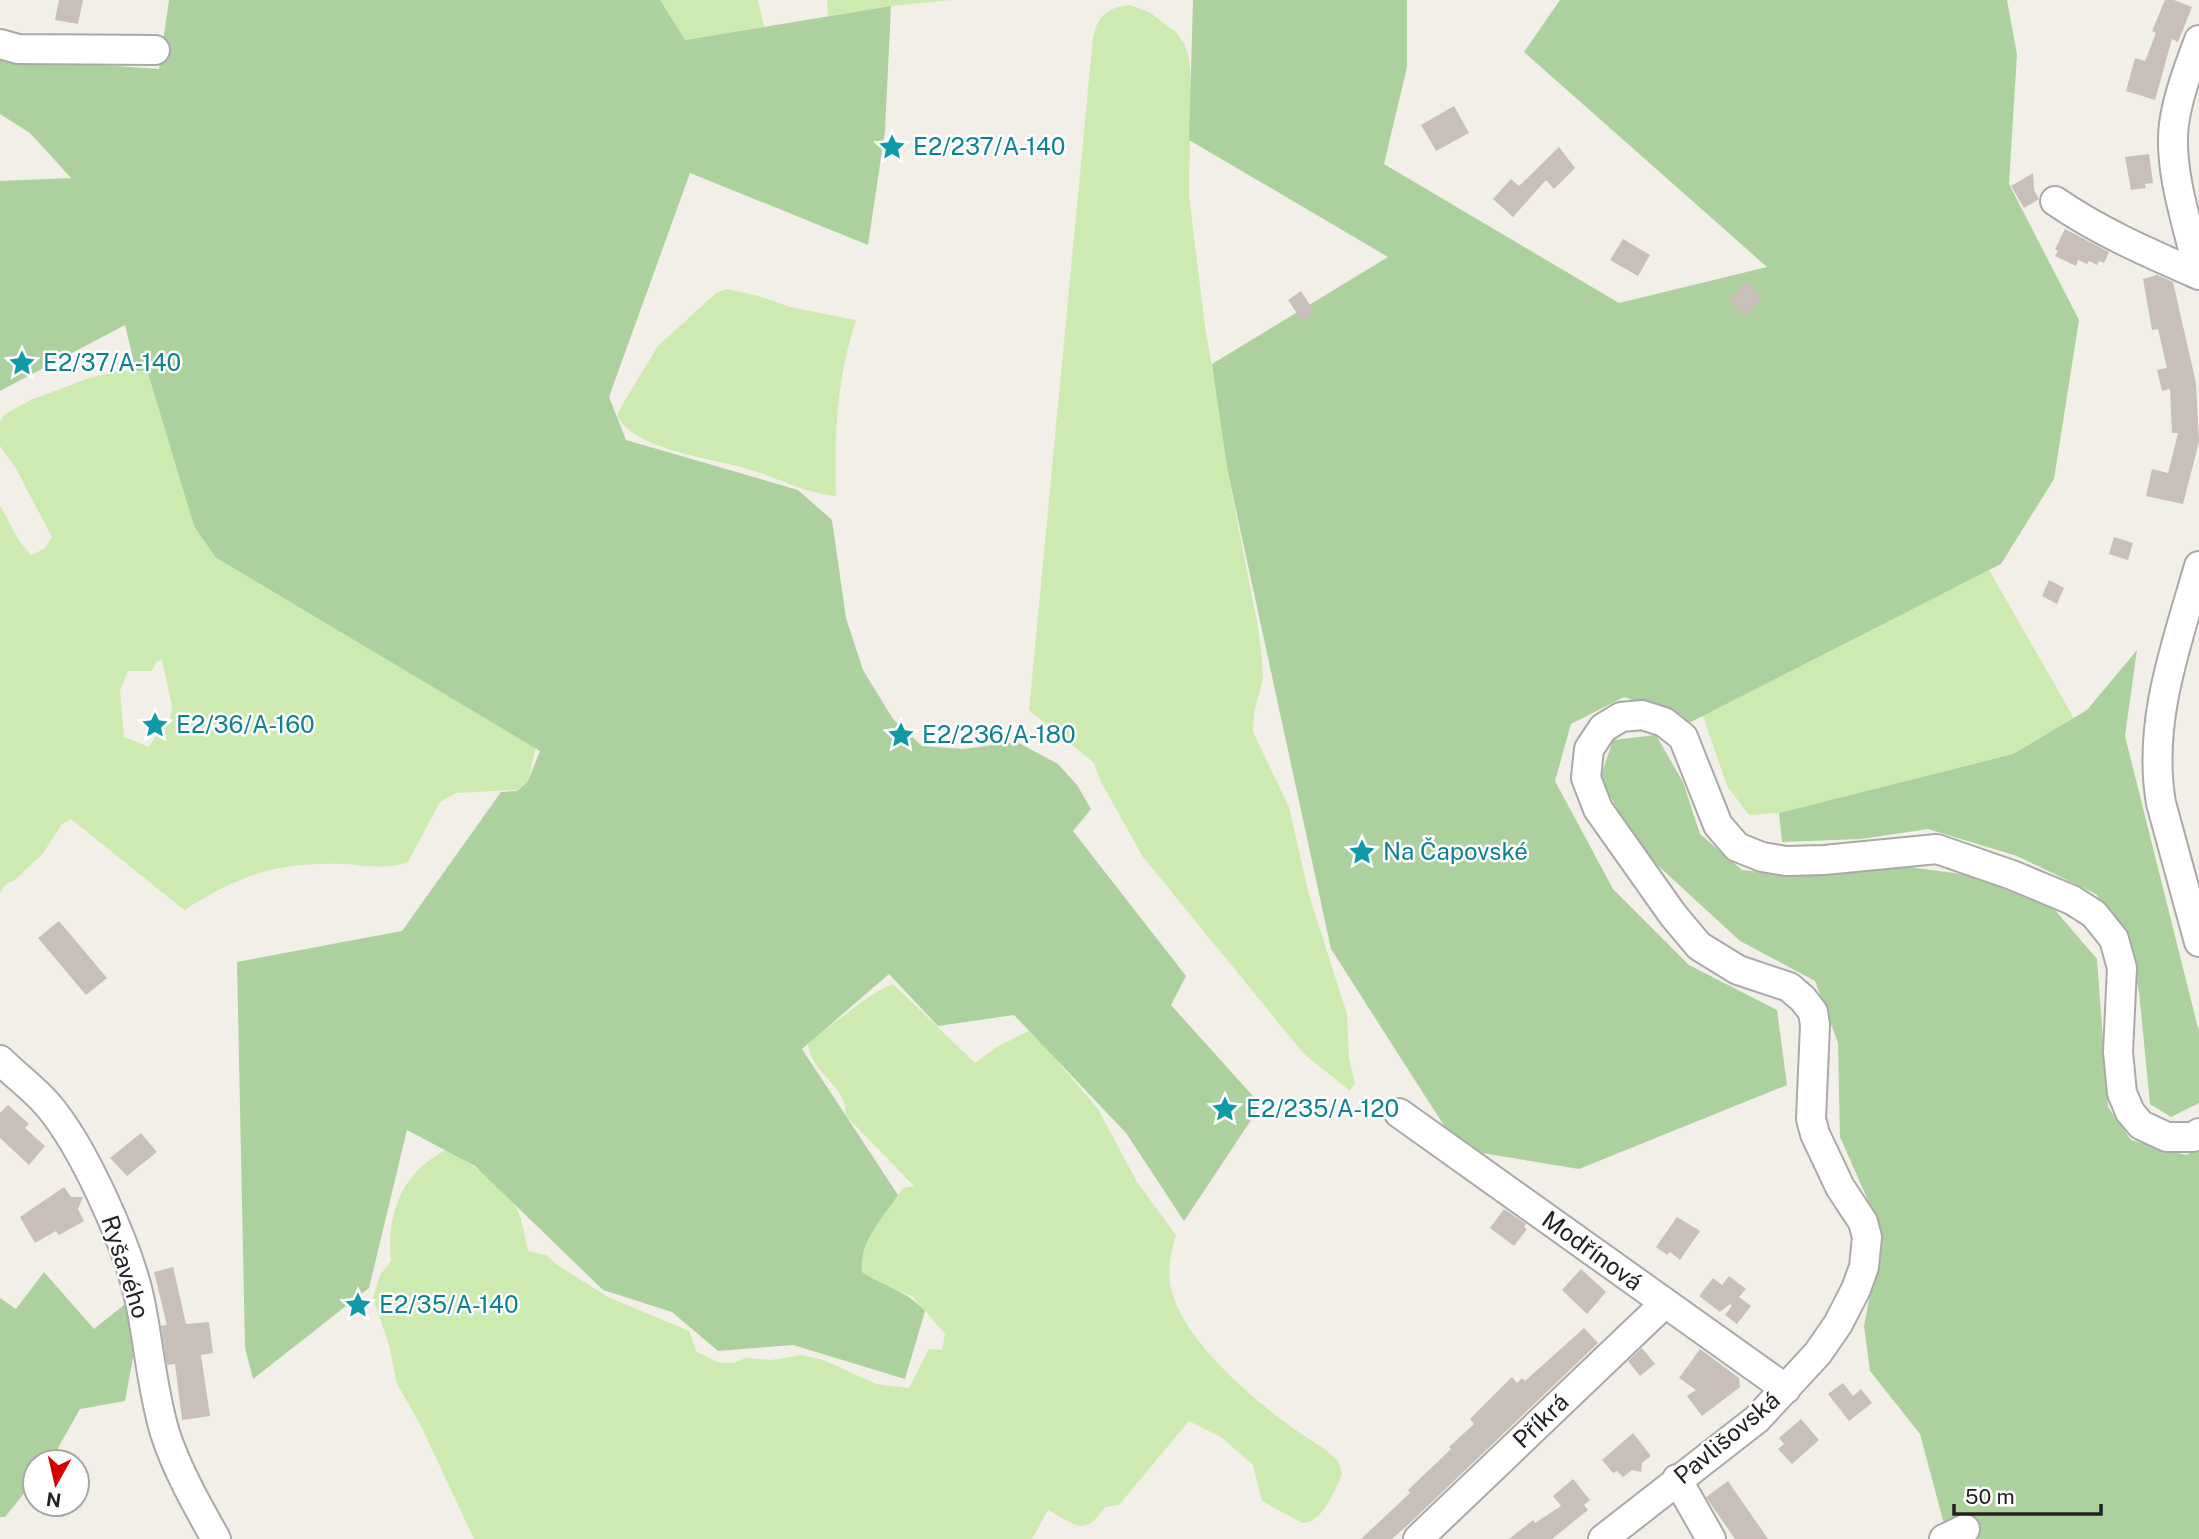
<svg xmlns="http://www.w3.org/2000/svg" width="2199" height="1539" font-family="'Public Sans',sans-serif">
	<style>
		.grass { fill: #cdebb0; fill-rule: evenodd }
		.forest { fill: #add19e }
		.building { fill: #c7bfb8 }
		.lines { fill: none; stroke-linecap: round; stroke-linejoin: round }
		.minor-casing { stroke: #a9a9a9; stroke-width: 32 }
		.minor { stroke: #fff; stroke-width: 28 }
		.labels { text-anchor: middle; stroke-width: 5; stroke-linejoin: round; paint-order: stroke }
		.culture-label { font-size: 24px; fill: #0d838f; stroke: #fff; text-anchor: start }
		.street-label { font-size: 24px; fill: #222; stroke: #fff }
	</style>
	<rect width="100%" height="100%" fill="#f2efe9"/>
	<path class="grass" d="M 653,0 L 758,0 L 764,27 L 685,40 Z
		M 827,0 L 951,0 L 891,6 L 828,16 Z
		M 1130,5 L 1149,12 L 1176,32 L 1185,45 L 1189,58 L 1191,80 L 1189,195 L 1205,327 L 1219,404 L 1229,479 L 1258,627 L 1262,660 L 1263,678 L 1254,713 L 1253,732 L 1289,807 L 1309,895 L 1347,1014 L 1349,1058 L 1355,1083 L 1350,1091 L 1304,1054 L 1143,857 L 1101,782 L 1094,763 L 1029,710 L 1093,37 C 1098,15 1108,7 1130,5 Z
		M 727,289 L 759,296 L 790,307 L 856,320 C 837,377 834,436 836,496 C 808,494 774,477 748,469 C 713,458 634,451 617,415 L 622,405 L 658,346 L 716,293 Z
		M 147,370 L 194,526 L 215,557 L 536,747 L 528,781 L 517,790 L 456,793 L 440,802 L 408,862 C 386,870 365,865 343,864 C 274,862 241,875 184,910 L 71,819 L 62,824 L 44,852 L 15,880 L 5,885 L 0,893 L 0,505 L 18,539 L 31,555 L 44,549 L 52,537 L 15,467 L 0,446 L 0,422 L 5,414 L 31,400 L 86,379 L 118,371 ZM 162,660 L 172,706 L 170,719 L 161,727 L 149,747 L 124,737 L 120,690 L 128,671 L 152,671 L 157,661 Z
		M 1989,570 L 2074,718 L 2013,754 L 1779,813 L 1749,815 L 1727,786 L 1703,716 Z
		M 893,984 L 975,1063 L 995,1048 L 1028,1031 L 1038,1038 L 1098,1109 L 1137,1182 L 1176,1235 C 1171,1253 1167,1269 1171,1288 C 1181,1338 1252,1399 1293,1428 C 1306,1438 1325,1447 1337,1460 C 1340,1463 1341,1470 1342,1475 C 1334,1491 1323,1523 1302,1523 L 1262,1501 L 1253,1465 L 1221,1437 L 1189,1421 L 1119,1505 L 1105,1507 C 1084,1538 1076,1525 1048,1510 L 1032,1539 L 474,1539 L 421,1426 L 397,1384 L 389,1345 L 373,1298 L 380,1275 L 391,1261 C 386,1214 402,1172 446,1150 C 469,1161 505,1186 517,1209 C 523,1222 525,1238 528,1251 L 546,1255 L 556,1264 L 608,1297 L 689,1331 L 697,1352 L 717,1362 L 733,1363 L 746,1358 L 771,1360 L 801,1355 L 824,1360 L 876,1384 L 909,1388 L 929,1349 L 942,1350 L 945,1334 L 912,1296 L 878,1283 L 862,1272 C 859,1240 886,1213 903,1188 L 914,1186 L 846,1116 C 846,1083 812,1075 808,1045 C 818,1033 830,1026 842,1017 C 860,1003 872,993 893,984 Z"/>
	<path class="forest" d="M 169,0 L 660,0 L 685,40 L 891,6 L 885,131 L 868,245 L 690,173 L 609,397 L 626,440 L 798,490 L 832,520 L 846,618 L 863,670 L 893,719 L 922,746 L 963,749 L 1017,742 L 1058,764 L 1077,785 L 1091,809 L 1073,831 L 1186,976 L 1171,1005 L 1261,1105 L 1184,1221 L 1126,1133 L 1014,1015 L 938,1026 L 889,974 L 802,1049 L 898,1195 C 882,1219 859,1242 862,1272 C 886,1288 906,1290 925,1311 L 905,1379 L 793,1345 L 718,1351 L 672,1312 L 603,1290 L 475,1166 L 407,1130 L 369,1288 L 253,1379 L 245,1348 L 237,962 L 402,931 L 501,792 L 517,791 L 528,781 L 540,751 L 215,557 L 194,526 L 147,370 L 136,371 L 125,325 L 0,391 L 0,181 L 71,178 L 30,133 L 0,114 L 0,58 L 159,69 Z
		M 1193,0 L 1407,0 L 1407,67 L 1384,164 L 1619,303 L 1767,267 L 1524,52 L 1560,0 L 2007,0 L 2017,54 L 2009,184 L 2079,320 L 2054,479 L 2001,564 L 1691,722 L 1624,697 L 1571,724 L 1555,781 L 1613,889 L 1689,965 L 1777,1010 L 1787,1085 L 1579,1169 L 1470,1151 L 1450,1135 L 1331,949 L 1228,473 L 1212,364 L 1388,257 L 1189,140 Z
		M 2137,650 L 2125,736 L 2199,1032 L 2199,1103 L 2171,1117 L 2150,1104 L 2139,992 L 2128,941 L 2096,894 L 2017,856 L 1928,829 L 1861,839 L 1782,842 L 1779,813 L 2013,754 L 2087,710 Z
		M 1656,735 L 1683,782 L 1700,834 L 1742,870 L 1802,876 L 1900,866 L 1970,875 L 2055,910 L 2097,959 L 2108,1107 L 2131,1140 L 2186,1155 L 2199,1149 L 2199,1539 L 1948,1539 L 1920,1434 L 1870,1371 L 1864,1326 L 1882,1232 L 1840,1137 L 1838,1043 L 1815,981 L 1740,941 L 1641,850 L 1600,779 L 1613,740 Z
		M 44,1272 L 94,1329 L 130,1300 L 135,1347 L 125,1401 L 80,1409 L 50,1462 L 35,1462 L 35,1480 L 5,1517 L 0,1517 L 0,1298 L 16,1309 Z"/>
	<path class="building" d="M 59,0 L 83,0 L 78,24 L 55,20 Z
		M 2165,0 L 2174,0 L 2192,7 L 2178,42 L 2172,39 L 2155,100 L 2126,91 L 2135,58 L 2145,61 L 2156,33 L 2152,31 Z
		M 1454,106 L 1469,133 L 1436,151 L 1421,125 Z
		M 1559,147 L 1575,168 L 1554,189 L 1546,180 L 1513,217 L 1493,199 L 1511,179 L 1519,186 Z
		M 2149,154 L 2153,183 L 2145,184 L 2146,188 L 2131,190 L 2125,157 Z
		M 2033,173 L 2034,190 L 2039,199 L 2024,208 L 2011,186 Z
		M 2065,229 L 2109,252 L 2104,263 L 2099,261 L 2097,265 L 2089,261 L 2087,264 L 2078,260 L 2076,266 L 2055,256 L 2058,251 L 2055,249 Z
		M 1623,239 L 1650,255 L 1638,276 L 1610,260 Z
		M 2157,275 L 2173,282 L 2196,383 L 2199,442 L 2183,504 L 2146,496 L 2152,469 L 2168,473 L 2178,433 L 2172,433 L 2170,389 L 2162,391 L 2157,370 L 2167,368 L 2158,329 L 2152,330 L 2143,279 Z
		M 1747,281 L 1763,298 L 1745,316 L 1728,299 Z
		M 1301,291 L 1315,313 L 1302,321 L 1288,300 Z
		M 2114,537 L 2133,543 L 2128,560 L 2109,554 Z
		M 2049,580 L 2064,588 L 2057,604 L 2042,596 Z
		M 59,921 L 107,978 L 86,995 L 38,938 Z
		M 8,1105 L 29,1124 L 25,1128 L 45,1146 L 29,1165 L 0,1138 L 0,1113 Z
		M 141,1133 L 157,1152 L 127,1176 L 110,1158 Z
		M 64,1187 L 71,1197 L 83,1197 L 78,1209 L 84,1221 L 59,1235 L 56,1231 L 35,1243 L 20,1217 Z
		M 1504,1209 L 1526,1224 L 1524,1227 L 1527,1229 L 1514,1246 L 1490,1228 Z
		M 1677,1217 L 1700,1231 L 1680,1260 L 1670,1252 L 1667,1255 L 1656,1247 Z
		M 173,1267 L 186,1324 L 209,1322 L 213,1353 L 201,1355 L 210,1416 L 182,1420 L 175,1364 L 167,1365 L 161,1326 L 167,1325 L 154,1272 Z
		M 1581,1269 L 1606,1292 L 1587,1314 L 1562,1290 Z
		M 1729,1276 L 1746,1289 L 1739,1297 L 1751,1306 L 1737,1324 L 1725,1315 L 1732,1306 L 1730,1304 L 1720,1312 L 1699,1296 L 1713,1278 L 1722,1285 Z
		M 1584,1328 L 1598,1343 L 1411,1522 L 1392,1539 L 1361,1539 L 1410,1493 L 1408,1490 L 1451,1449 L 1449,1447 L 1474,1424 L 1470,1419 L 1512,1377 L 1517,1383 L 1522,1378 L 1525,1381 Z
		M 1642,1348 L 1655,1364 L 1640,1376 L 1628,1361 Z
		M 1700,1349 L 1739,1378 L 1740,1387 L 1702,1416 L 1687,1396 L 1696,1390 L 1679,1378 Z
		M 1843,1383 L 1853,1396 L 1861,1389 L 1872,1403 L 1849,1421 L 1828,1394 Z
		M 1801,1419 L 1819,1440 L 1792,1464 L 1778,1449 L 1784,1444 L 1779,1438 Z
		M 1633,1433 L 1651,1456 L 1642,1463 L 1641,1472 L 1632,1470 L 1623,1477 L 1617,1471 L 1613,1473 L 1602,1460 Z
		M 1573,1479 L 1590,1500 L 1584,1505 L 1588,1510 L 1552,1539 L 1509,1539 L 1533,1520 L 1535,1523 L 1561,1506 L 1553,1496 Z
		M 1728,1481 L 1768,1539 L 1735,1539 L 1706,1497 Z"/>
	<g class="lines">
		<defs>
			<path id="minor" d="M 2199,40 C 2189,67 2178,95 2174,124 C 2168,171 2189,228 2199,274
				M 0,44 L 18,49 L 155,50
				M 2055,201 C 2100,232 2149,253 2199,275
				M 2199,566 C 2177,643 2147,722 2161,803 L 2199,942
				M 0,1060 C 15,1075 33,1088 47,1104 C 83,1145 129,1248 140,1301 C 149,1345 152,1390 165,1433 C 176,1468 198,1507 216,1539
				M 1399,1113 L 1786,1389
				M 1677,1479 L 1711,1539
				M 1418,1539 L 1665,1303
				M 1603,1539 L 1757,1419 L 1818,1353 L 1838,1324 L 1856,1289 L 1864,1267 L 1867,1237 L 1863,1222 L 1840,1187 L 1815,1134 L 1811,1119 L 1815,1025 L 1813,1012 L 1803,999 L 1789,987 L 1738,970 L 1699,946 L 1673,915 L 1598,809 L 1586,778 L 1589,749 L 1603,728 L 1621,717 L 1642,715 L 1664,722 L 1683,737 L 1718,825 L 1737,847 L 1762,857 L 1786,861 L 1824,860 L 1937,849 L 2012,875 L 2072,900 L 2094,914 L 2114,939 L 2122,968 L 2118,1052 L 2122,1093 L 2130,1112 L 2141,1125 L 2167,1137 L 2193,1137 L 2199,1133
				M 1944,1539 L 1965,1529"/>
		</defs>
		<use href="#minor" class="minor-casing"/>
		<use href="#minor" class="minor"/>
	</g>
	<defs>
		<symbol id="sight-bare" viewBox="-9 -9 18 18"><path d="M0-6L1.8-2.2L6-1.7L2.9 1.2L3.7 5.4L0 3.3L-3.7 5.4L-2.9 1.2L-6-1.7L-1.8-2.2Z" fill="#0f9aa8" stroke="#fff" stroke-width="2.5" paint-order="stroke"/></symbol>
	</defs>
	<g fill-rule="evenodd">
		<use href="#sight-bare" x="873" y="128" width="38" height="38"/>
		<use href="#sight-bare" x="3" y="344" width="38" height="38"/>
		<use href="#sight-bare" x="136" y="706" width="38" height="38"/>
		<use href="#sight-bare" x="882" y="716" width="38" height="38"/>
		<use href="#sight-bare" x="1343" y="833" width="38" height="38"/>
		<use href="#sight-bare" x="1206" y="1090" width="38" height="38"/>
		<use href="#sight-bare" x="339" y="1286" width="38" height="38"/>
	</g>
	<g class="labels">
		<g class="culture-label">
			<text x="913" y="155">E2/237/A-140</text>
			<text x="43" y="371">E2/37/A-140</text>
			<text x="176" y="733">E2/36/A-160</text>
			<text x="922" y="743">E2/236/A-180</text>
			<text x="1383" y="860">Na Čapovské</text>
			<text x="1246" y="1117">E2/235/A-120</text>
			<text x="379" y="1313">E2/35/A-140</text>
		</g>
		<g class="street-label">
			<text transform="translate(1592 1251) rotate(36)" y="8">Modřínová</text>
			<text transform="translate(125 1267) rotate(72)" y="8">Ryšavého</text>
			<text transform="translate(1541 1421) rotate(-44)" y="8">Příkrá</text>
			<text transform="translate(1727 1438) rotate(-40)" y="8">Pavlišovská</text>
		</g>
	</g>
	<g transform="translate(56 1483) rotate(188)"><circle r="33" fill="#ffffff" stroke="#a7a7a7" stroke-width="2"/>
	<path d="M0-5L12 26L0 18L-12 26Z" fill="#d40000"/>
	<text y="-10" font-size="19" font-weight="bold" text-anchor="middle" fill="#222222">N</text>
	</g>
	<path d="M1954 1504v10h147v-10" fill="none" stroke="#222222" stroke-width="3.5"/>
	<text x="1965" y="1504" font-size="21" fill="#222222" stroke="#ffffff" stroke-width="5" paint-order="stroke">50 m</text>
</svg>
